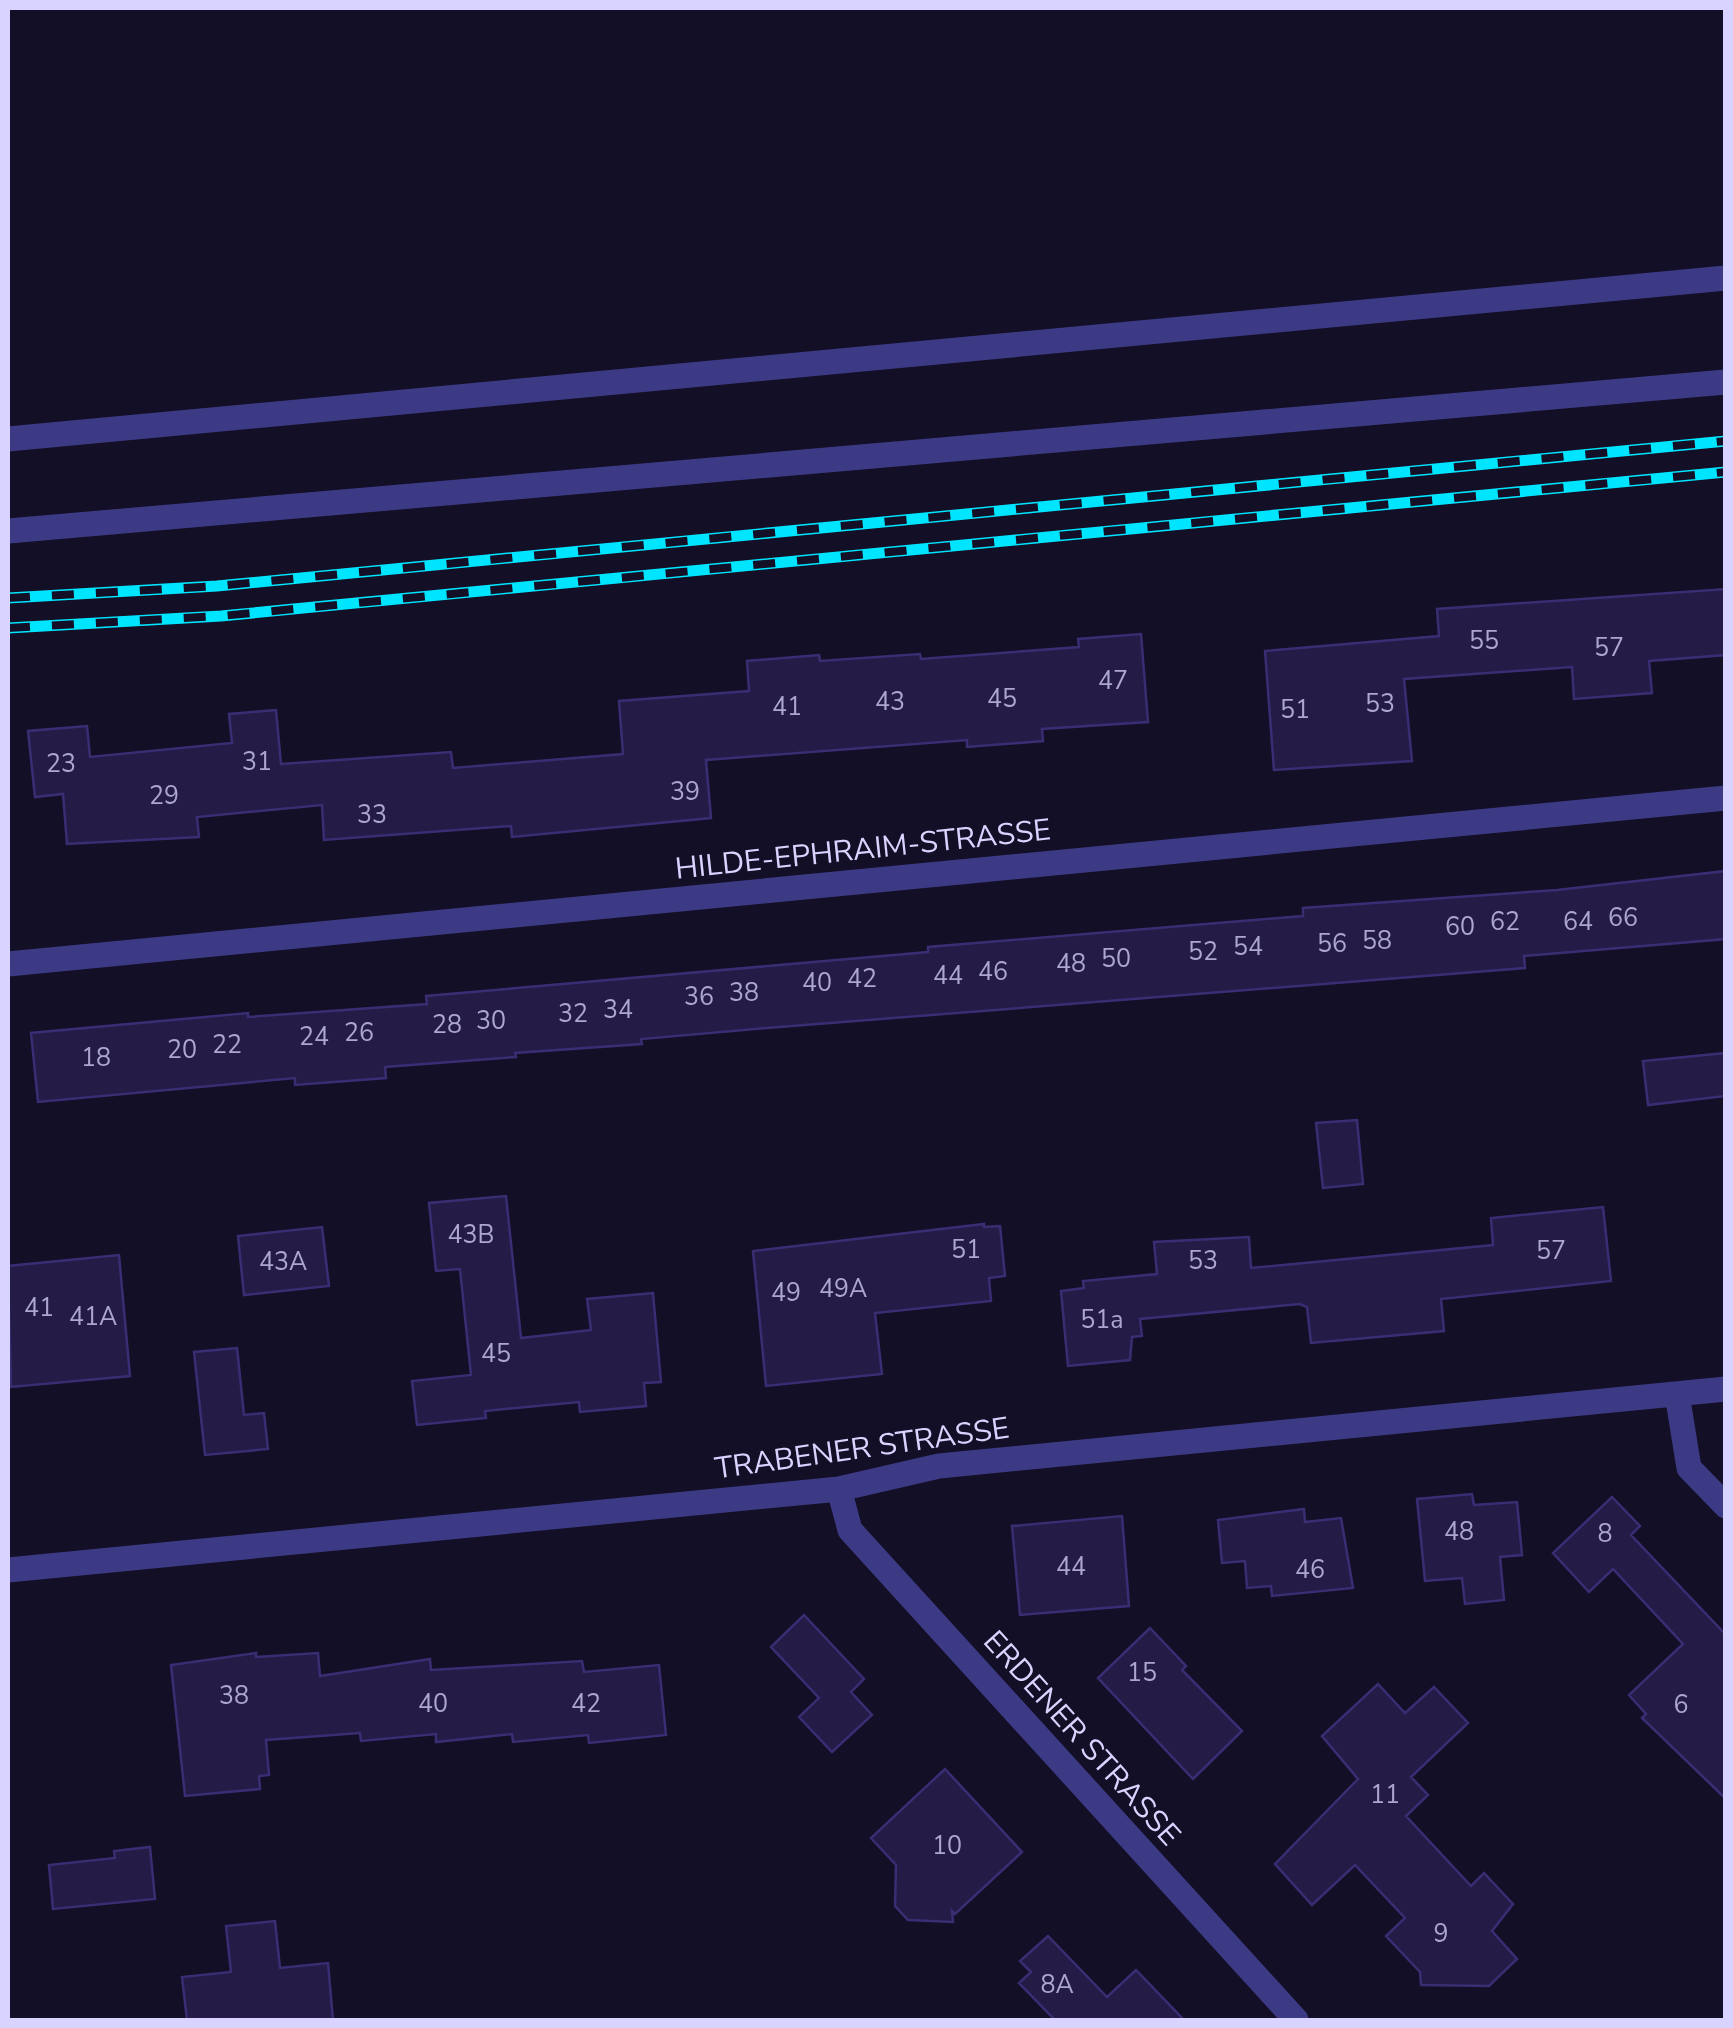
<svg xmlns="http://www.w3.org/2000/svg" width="1733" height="2028" font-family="'Nunito Sans',sans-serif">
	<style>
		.building { fill: #241b47; stroke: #3b2d73; stroke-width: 2.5 }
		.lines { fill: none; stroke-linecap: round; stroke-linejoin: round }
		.minor { stroke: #3d3a85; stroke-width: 25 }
		.rail-casing { stroke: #00e5ff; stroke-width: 11 }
		.rail { stroke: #130f26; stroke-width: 8; stroke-dasharray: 22; stroke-linecap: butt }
		.labels { text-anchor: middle; stroke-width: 9; stroke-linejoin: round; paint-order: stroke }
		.number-label { font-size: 25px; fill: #aca6d1 }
		.street-label { font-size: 30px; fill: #d9d4ff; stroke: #130f26 }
	</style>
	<rect width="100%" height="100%" fill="#130f26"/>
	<path class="building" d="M 1726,589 L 1726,655 L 1649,661 L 1652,693 L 1574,699 L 1572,667 L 1404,679 L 1412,761 L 1274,770 L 1265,651 L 1439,636 L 1437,609 Z
		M 1141,634 L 1148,722 L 1042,729 L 1043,741 L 967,747 L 967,740 L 706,760 L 711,818 L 512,837 L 511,826 L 324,840 L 322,805 L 197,817 L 199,837 L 67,844 L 63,794 L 35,797 L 28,731 L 87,726 L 90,757 L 232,743 L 229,714 L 276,710 L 281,764 L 451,752 L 453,768 L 623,754 L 619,701 L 749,691 L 747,661 L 819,655 L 820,661 L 920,654 L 921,659 L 1079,647 L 1078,639 Z
		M 1726,871 L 1726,939 L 1524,956 L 1525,968 L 767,1028 L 641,1039 L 642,1044 L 515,1053 L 516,1057 L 385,1067 L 386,1078 L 295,1085 L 295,1078 L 38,1102 L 31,1033 L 248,1013 L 248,1017 L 427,1004 L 426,996 L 928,952 L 928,947 L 1303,916 L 1303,908 L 1557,890 Z
		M 1726,1053 L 1726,1096 L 1648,1105 L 1643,1061 Z
		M 1357,1120 L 1363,1184 L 1323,1188 L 1316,1123 Z
		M 506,1196 L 521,1338 L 591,1330 L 587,1299 L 653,1293 L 661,1382 L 644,1383 L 646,1406 L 580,1412 L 579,1402 L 485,1411 L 486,1418 L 417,1425 L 412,1381 L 471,1375 L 460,1269 L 436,1271 L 429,1203 Z
		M 1603,1207 L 1611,1281 L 1441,1299 L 1444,1331 L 1311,1343 L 1307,1307 L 1300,1304 L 1140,1319 L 1142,1336 L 1132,1337 L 1130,1360 L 1068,1366 L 1061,1291 L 1084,1288 L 1083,1281 L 1157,1274 L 1154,1242 L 1249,1237 L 1251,1268 L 1493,1245 L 1491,1218 Z
		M 984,1224 L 984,1227 L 1000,1226 L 1005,1276 L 989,1278 L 991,1301 L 875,1313 L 882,1374 L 766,1386 L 753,1251 Z
		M 322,1227 L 329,1286 L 244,1295 L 238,1236 Z
		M 119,1255 L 130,1376 L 11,1387 L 8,1266 Z
		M 237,1348 L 244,1415 L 264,1413 L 268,1449 L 205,1455 L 194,1352 Z
		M 1472,1494 L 1474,1505 L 1517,1502 L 1522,1555 L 1500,1557 L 1504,1600 L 1465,1604 L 1462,1578 L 1425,1581 L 1417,1499 Z
		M 1612,1497 L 1640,1526 L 1631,1535 L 1726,1635 L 1726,1799 L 1642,1718 L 1646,1714 L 1629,1695 L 1683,1644 L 1613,1569 L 1589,1592 L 1553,1553 Z
		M 1304,1509 L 1305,1522 L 1341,1518 L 1353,1588 L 1272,1596 L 1271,1586 L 1247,1588 L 1245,1561 L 1222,1563 L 1218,1520 Z
		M 1122,1516 L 1129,1606 L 1020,1615 L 1012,1526 Z
		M 804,1615 L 864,1679 L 851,1692 L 872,1715 L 832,1752 L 799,1717 L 819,1698 L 771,1647 Z
		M 1150,1628 L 1186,1666 L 1182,1670 L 1242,1731 L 1193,1779 L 1098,1678 Z
		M 256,1653 L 256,1657 L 318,1653 L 320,1676 L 430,1659 L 431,1670 L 582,1661 L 584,1672 L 659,1665 L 666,1735 L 589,1743 L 588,1735 L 513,1742 L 512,1734 L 436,1742 L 436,1734 L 361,1741 L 360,1733 L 266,1740 L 269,1775 L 259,1776 L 260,1789 L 185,1796 L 171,1665 Z
		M 1378,1684 L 1405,1713 L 1434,1687 L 1468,1723 L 1411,1777 L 1428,1795 L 1406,1816 L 1471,1886 L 1484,1873 L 1513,1904 L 1492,1931 L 1517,1959 L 1489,1986 L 1421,1985 L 1420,1972 L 1386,1936 L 1405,1918 L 1355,1865 L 1312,1905 L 1275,1864 L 1358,1779 L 1322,1736 Z
		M 945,1769 L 1022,1852 L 955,1914 L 952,1911 L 953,1922 L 908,1920 L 895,1906 L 896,1865 L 871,1838 Z
		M 150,1847 L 155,1899 L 53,1909 L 49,1865 L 115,1858 L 114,1851 Z
		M 275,1921 L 280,1968 L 328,1963 L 333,2020 L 187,2020 L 182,1977 L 231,1972 L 226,1926 Z
		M 1048,1936 L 1107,1997 L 1136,1970 L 1184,2020 L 1055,2020 L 1019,1983 L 1031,1972 L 1020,1961 Z"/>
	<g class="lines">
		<path class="minor" d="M 8,439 L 1726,278
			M 8,531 L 1726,382
			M 8,964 L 1726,798
			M 1677,1394 L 1689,1468 L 1726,1506
			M 839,1489 L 850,1530 L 1296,2020
			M 8,1570 L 839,1489 L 939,1466 L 1726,1389"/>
		<defs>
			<path id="rail" d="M 8,598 L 217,586 L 1726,441
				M 8,628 L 221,616 L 1726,472"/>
		</defs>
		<use href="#rail" class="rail-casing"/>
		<use href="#rail" class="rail"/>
	</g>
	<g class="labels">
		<g class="number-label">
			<text x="1484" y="649">55</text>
			<text x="1609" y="656">57</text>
			<text x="1113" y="689">47</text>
			<text x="1002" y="707">45</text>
			<text x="890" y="710">43</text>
			<text x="1380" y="712">53</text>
			<text x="787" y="715">41</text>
			<text x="1295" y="718">51</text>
			<text x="257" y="770">31</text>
			<text x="61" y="772">23</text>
			<text x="685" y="800">39</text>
			<text x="164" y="804">29</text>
			<text x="372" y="823">33</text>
			<text x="1623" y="926">66</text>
			<text x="1505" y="930">62</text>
			<text x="1578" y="930">64</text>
			<text x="1460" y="935">60</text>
			<text x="1377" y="949">58</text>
			<text x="1332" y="952">56</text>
			<text x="1248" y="955">54</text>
			<text x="1203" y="960">52</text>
			<text x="1116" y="967">50</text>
			<text x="1071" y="972">48</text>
			<text x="993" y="980">46</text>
			<text x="948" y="984">44</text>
			<text x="862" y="987">42</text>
			<text x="817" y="991">40</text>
			<text x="744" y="1001">38</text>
			<text x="699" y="1005">36</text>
			<text x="618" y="1018">34</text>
			<text x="573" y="1022">32</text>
			<text x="491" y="1029">30</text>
			<text x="447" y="1033">28</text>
			<text x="359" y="1041">26</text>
			<text x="314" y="1045">24</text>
			<text x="227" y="1053">22</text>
			<text x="182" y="1058">20</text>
			<text x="96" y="1066">18</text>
			<text x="471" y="1243">43B</text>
			<text x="966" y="1258">51</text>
			<text x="1551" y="1259">57</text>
			<text x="1203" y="1269">53</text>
			<text x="283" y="1270">43A</text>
			<text x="843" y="1297">49A</text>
			<text x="786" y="1301">49</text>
			<text x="39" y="1316">41</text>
			<text x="93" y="1325">41A</text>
			<text x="1102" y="1328">51a</text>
			<text x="496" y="1362">45</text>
			<text x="1459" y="1540">48</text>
			<text x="1605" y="1542">8</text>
			<text x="1071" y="1575">44</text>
			<text x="1310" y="1578">46</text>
			<text x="1142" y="1681">15</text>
			<text x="234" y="1704">38</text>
			<text x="433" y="1712">40</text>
			<text x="586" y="1712">42</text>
			<text x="1681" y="1713">6</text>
			<text x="1385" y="1803">11</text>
			<text x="947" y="1854">10</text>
			<text x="1441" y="1942">9</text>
			<text x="1057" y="1993">8A</text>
		</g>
		<g class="street-label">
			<text transform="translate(863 849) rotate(-6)" y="10">HILDE-EPHRAIM-STRASSE</text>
			<text transform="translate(862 1448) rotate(-8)" y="10">TRABENER STRASSE</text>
			<text transform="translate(1082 1738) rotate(48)" y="10">ERDENER STRASSE</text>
		</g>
	</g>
	<rect width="1733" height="2028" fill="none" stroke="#d9d4ff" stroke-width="20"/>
</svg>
